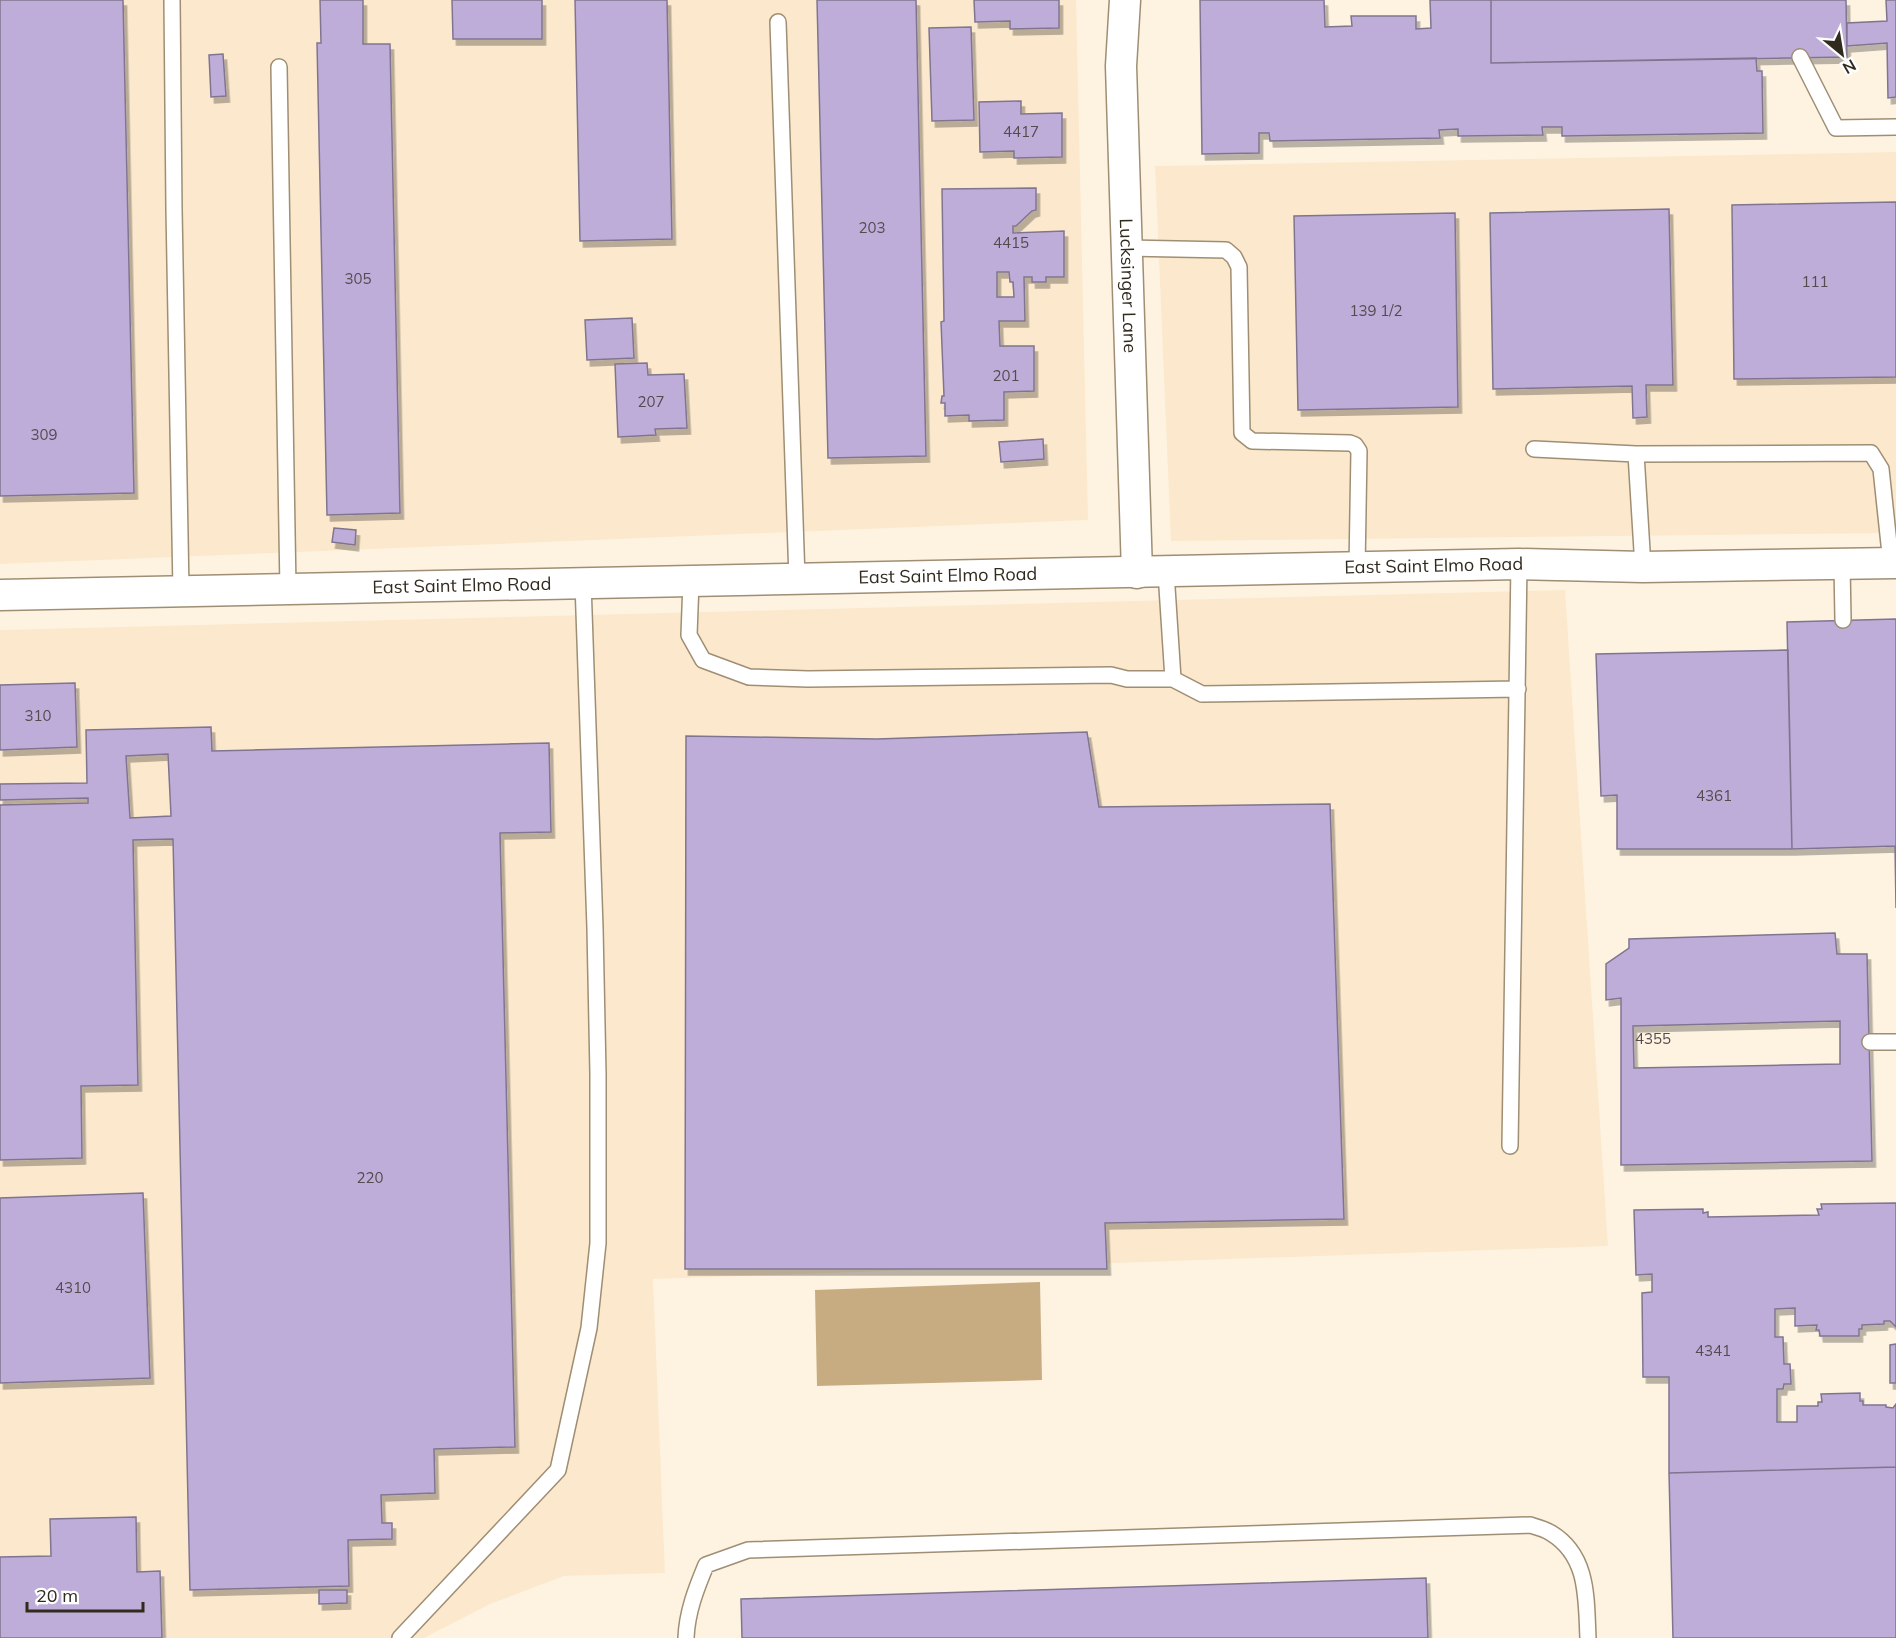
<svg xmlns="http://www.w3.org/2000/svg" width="1896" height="1638" font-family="Mulish,sans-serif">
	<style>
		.built { fill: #fce9cd }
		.water { fill: #c7ac81 }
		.building { fill: #bfadd9; stroke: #807590; stroke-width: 1.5; fill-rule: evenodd; filter: url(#shadow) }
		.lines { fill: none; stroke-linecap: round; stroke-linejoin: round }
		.lane-casing { stroke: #9f8e73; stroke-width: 18 }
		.street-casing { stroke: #9f8e73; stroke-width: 33 }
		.lane { stroke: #fff; stroke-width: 15 }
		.street { stroke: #fff; stroke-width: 30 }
		.labels { text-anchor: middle; stroke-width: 5; stroke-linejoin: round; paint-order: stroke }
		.number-label { font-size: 15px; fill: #544b4e }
		.street-label { font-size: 18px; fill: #312a1f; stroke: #fff }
	</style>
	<defs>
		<filter id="shadow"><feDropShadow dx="3.5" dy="6" stdDeviation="0" flood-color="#0004"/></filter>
	</defs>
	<rect width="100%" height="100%" fill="#fef3e1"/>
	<path class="built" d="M 0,0 L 1076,0 L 1088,520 L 0,564 Z
		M 1896,152 L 1896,533 L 1171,541 L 1155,166 Z
		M 1565,590 L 1608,1246 L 653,1279 L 665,1573 L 564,1576 L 490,1604 L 424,1638 L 0,1638 L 0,630 Z"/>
	<path class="water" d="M 1040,1282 L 1042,1380 L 817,1386 L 815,1290 Z"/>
	<path class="building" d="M 0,0 L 123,0 L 134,493 L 0,496 Z
		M 320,0 L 363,0 L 363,44 L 390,44 L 400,513 L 327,515 L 317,43 L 321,43 Z
		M 452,0 L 542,0 L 542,39 L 453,39 Z
		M 575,0 L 667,0 L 672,239 L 580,241 Z
		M 817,0 L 916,0 L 926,456 L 828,458 Z
		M 974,0 L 1059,0 L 1059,28 L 1010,29 L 1010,21 L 975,22 Z
		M 1200,0 L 1324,0 L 1325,27 L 1352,26 L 1351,16 L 1416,16 L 1416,29 L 1431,28 L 1430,0 L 1491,0 L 1491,63 L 1756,58 L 1757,71 L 1762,71 L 1763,133 L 1562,136 L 1562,127 L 1542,127 L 1543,135 L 1458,136 L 1458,129 L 1439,130 L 1440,138 L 1270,141 L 1269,133 L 1259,133 L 1259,153 L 1202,154 Z
		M 1491,0 L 1846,0 L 1847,57 L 1491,63 Z
		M 1886,0 L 1896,0 L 1896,97 L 1888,98 L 1887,43 L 1847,46 L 1847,23 L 1887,21 Z
		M 971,27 L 974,120 L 932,121 L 929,28 Z
		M 223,54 L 226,96 L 211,97 L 209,55 Z
		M 1021,101 L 1021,114 L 1062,113 L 1062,157 L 1014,158 L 1014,151 L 980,152 L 979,102 Z
		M 1036,188 L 1036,210 L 1032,211 L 1016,226 L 1013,226 L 1013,233 L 1064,231 L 1064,277 L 1046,277 L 1046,282 L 1032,282 L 1032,277 L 1024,277 L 1025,321 L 999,321 L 1000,346 L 1034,346 L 1034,391 L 1004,392 L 1004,420 L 969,421 L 969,415 L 945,416 L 945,403 L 941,403 L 942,396 L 944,396 L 941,322 L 944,321 L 942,189 ZM 997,272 L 1009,272 L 1010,282 L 1013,282 L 1014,297 L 997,297 Z
		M 1896,202 L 1896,377 L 1734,379 L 1732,205 Z
		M 1669,209 L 1673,385 L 1646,385 L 1647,417 L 1633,418 L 1632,386 L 1493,389 L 1490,213 Z
		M 1455,213 L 1458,407 L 1298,410 L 1294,216 Z
		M 632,318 L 634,358 L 587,360 L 585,320 Z
		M 647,363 L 648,375 L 684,374 L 687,428 L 655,429 L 656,435 L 618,437 L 615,364 Z
		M 1043,439 L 1044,459 L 1001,462 L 999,442 Z
		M 334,528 L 356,530 L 355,545 L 332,542 Z
		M 1896,619 L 1896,908 L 1895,846 L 1792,849 L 1787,622 Z
		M 1788,650 L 1792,849 L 1617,849 L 1617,795 L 1601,796 L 1596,654 Z
		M 75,683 L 77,747 L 0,750 L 0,685 Z
		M 211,727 L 212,751 L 549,743 L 551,832 L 500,833 L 515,1447 L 434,1449 L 435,1493 L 381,1495 L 382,1523 L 392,1523 L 392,1539 L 348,1540 L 349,1586 L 190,1590 L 173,839 L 133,840 L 138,1085 L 81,1086 L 82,1158 L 0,1160 L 0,805 L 88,803 L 88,798 L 0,800 L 0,784 L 87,783 L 86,730 ZM 168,754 L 171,816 L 130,818 L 126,756 Z
		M 1087,732 L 1099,807 L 1330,804 L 1344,1219 L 1105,1223 L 1107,1269 L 685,1269 L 686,736 L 877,739 Z
		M 1835,933 L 1837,954 L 1867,954 L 1872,1161 L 1621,1165 L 1621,998 L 1606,1000 L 1606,964 L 1629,948 L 1629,939 ZM 1840,1021 L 1840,1064 L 1634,1068 L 1633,1026 Z
		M 143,1193 L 150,1378 L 0,1383 L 0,1198 Z
		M 1896,1203 L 1896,1327 L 1890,1321 L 1884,1321 L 1884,1324 L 1862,1325 L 1862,1329 L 1859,1329 L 1859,1336 L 1820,1336 L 1819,1330 L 1816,1330 L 1817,1325 L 1795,1326 L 1795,1308 L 1775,1309 L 1775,1337 L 1783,1337 L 1784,1364 L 1790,1364 L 1791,1384 L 1784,1384 L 1783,1389 L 1777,1389 L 1777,1422 L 1797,1422 L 1797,1406 L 1818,1406 L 1818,1402 L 1822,1402 L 1821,1394 L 1860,1393 L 1860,1401 L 1863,1401 L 1863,1405 L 1886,1405 L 1886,1407 L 1893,1408 L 1896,1404 L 1896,1467 L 1669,1473 L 1669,1377 L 1643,1377 L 1642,1293 L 1652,1292 L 1652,1274 L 1636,1275 L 1634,1210 L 1703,1209 L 1703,1213 L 1708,1212 L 1708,1217 L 1819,1215 L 1817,1209 L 1822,1209 L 1821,1204 Z
		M 1896,1344 L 1896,1383 L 1890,1383 L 1890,1345 Z
		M 1896,1467 L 1896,1638 L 1673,1638 L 1669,1473 Z
		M 136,1517 L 137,1572 L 160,1571 L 162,1638 L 0,1638 L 0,1557 L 51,1556 L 50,1519 Z
		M 1426,1578 L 1428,1638 L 742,1638 L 741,1599 Z
		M 319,1590 L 347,1590 L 347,1603 L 319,1604 Z"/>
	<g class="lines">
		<defs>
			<path id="lane" d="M 172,0 L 174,209 L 181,591
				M 778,22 L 797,579
				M 1800,57 L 1836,128 L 1896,127
				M 279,67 L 288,589
				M 1127,248 L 1226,250 L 1234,257 L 1239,267 L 1242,433 L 1252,441 L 1350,443 L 1355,445 L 1359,451 L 1357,568
				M 1534,449 L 1636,454
				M 1842,564 L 1843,620
				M 1643,567 L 1636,454 L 1871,453 L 1881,469 L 1891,563
				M 1166,572 L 1173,679
				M 691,582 L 689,635 L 703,660 L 749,677 L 808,679 L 1111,675 L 1127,679 L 1173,679 L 1202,694 L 1518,689
				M 1870,1042 L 1896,1042
				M 1510,1146 L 1519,564
				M 400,1638 L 558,1470 L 589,1328 L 598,1243 L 598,1074 L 595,928 L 583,583
				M 686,1638 C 687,1612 696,1589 706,1565 L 748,1550 L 1530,1525 C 1537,1527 1545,1529 1551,1533 C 1589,1556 1586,1599 1588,1638"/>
			<g id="street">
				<path id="s1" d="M 1125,0 L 1121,66 L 1137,573"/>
				<path id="s2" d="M 0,595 L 1519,564 L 1643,567 L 1896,563"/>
			</g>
		</defs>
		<use href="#lane" class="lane-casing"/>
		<use href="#street" class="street-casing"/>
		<use href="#lane" class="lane"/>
		<use href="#street" class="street"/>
	</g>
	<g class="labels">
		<g class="number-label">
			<text x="1021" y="137">4417</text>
			<text x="872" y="233">203</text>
			<text x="1011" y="248">4415</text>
			<text x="358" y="284">305</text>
			<text x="1815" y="287">111</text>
			<text x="1376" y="316">139 1/2</text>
			<text x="1006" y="381">201</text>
			<text x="651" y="407">207</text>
			<text x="44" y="440">309</text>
			<text x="38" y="721">310</text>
			<text x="1714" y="801">4361</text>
			<text x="1653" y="1044">4355</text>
			<text x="370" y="1183">220</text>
			<text x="73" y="1293">4310</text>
			<text x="1713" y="1356">4341</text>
		</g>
		<g class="street-label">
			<text dy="6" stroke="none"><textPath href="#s1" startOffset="286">Lucksinger Lane</textPath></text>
			<text dy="6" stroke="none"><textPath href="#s2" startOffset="1434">East Saint Elmo Road</textPath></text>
			<text dy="6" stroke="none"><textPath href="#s2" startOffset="948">East Saint Elmo Road</textPath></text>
			<text dy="6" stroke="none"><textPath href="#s2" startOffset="462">East Saint Elmo Road</textPath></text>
		</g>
	</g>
	<g transform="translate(1842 54) rotate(150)" stroke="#ffffff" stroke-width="4.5" paint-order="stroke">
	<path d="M0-4.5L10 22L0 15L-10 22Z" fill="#312a1f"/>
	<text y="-9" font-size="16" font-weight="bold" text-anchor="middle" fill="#312a1f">N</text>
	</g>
	<path d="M27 1602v9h116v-9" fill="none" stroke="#312a1f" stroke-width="3"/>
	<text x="36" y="1602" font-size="18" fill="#312a1f" stroke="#ffffff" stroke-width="4.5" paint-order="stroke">20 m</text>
</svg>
